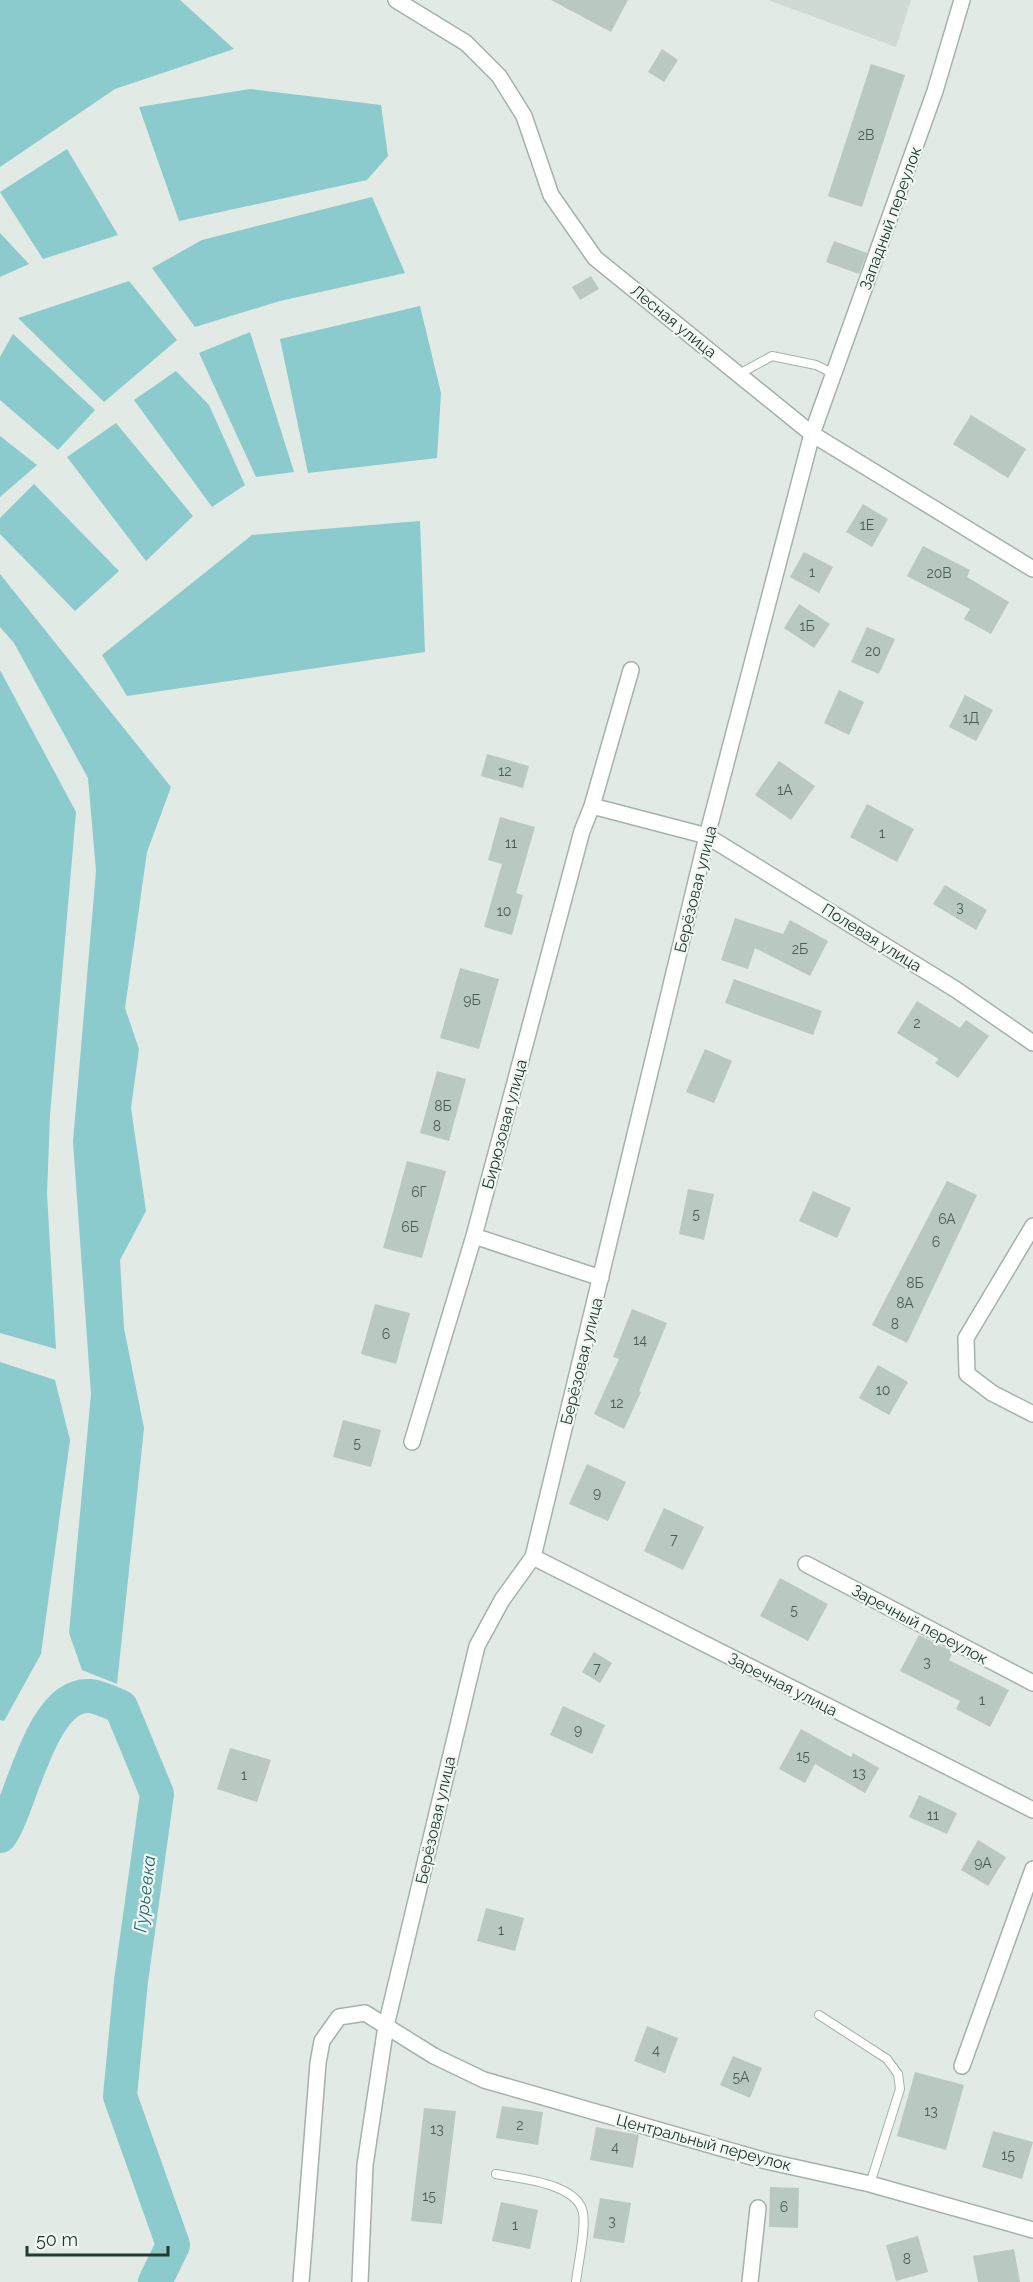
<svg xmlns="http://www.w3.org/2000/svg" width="1033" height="2282" font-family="Raleway,sans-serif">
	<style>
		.built { fill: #cfdad4 }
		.water { fill: #8bcacd }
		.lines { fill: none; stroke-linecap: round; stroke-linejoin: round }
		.river { stroke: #8bcacd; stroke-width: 34 }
		.building { fill: #b9c8c0 }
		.lane-casing { stroke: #a4b2ab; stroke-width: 10 }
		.street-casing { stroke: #a4b2ab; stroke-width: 18 }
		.lane { stroke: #fff; stroke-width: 8 }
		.street { stroke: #fff; stroke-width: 15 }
		.labels { text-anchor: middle; stroke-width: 4.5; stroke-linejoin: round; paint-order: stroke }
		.number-label { font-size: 14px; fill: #485e55 }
		.street-label { font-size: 16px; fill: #223a31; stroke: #f1f7f3 }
		.water-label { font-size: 18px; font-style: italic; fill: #206e72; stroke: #f1f7f3 }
	</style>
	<rect width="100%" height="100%" fill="#e1eae5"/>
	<path class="built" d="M 768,0 L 911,0 L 896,47 Z"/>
	<path class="water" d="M 0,0 L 180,0 L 234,49 L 115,89 L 0,167 Z
		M 250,89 L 381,105 L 388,156 L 367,180 L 179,221 L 139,107 Z
		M 67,149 L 118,235 L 43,259 L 0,192 Z
		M 372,197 L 405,273 L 280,301 L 195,327 L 152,268 L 202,240 Z
		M 0,233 L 29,264 L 0,277 Z
		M 129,281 L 177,340 L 104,402 L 18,318 Z
		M 420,306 L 441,393 L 437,458 L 308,473 L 280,339 Z
		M 250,332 L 294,472 L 256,477 L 199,353 Z
		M 13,334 L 95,410 L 58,450 L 0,400 L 0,357 Z
		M 176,371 L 209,405 L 245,485 L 212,507 L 134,400 Z
		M 116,423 L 193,516 L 146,561 L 67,457 Z
		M 0,436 L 37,465 L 0,497 Z
		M 34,484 L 119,571 L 75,611 L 0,534 L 0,518 Z
		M 420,521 L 425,652 L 127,696 L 102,655 L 252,535 Z
		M 0,574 L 171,787 L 147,852 L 125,1008 L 139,1049 L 131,1108 L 146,1211 L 120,1260 L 124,1328 L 144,1428 L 117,1684 L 82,1670 L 69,1633 L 91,1394 L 73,1142 L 96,871 L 88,778 L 14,643 L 0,627 Z
		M 0,670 L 76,812 L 50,1115 L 47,1194 L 56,1349 L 0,1333 Z
		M 0,1362 L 55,1380 L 70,1440 L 41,1654 L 4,1721 L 0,1720 Z"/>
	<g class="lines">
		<path class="river" d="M 0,1836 C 21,1808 40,1692 90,1696 C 100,1697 112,1703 121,1707 L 157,1794 L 131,1981 L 120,2096 L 173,2245 L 155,2282"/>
	</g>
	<path class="building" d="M 551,0 L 628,0 L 611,32 Z
		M 662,49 L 678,60 L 664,82 L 648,72 Z
		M 871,64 L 905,75 L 862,207 L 828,196 Z
		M 834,241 L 867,253 L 859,274 L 826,262 Z
		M 591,276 L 599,289 L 580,300 L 572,287 Z
		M 971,415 L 1026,449 L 1008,478 L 953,444 Z
		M 863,504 L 888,519 L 872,547 L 846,532 Z
		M 923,546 L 970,570 L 967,577 L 1009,602 L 991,634 L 964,619 L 970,609 L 907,576 Z
		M 804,552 L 833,567 L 819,593 L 790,577 Z
		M 799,604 L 830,624 L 814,648 L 784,628 Z
		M 867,627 L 895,639 L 879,674 L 851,662 Z
		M 839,690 L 864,702 L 849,735 L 824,723 Z
		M 965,695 L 993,710 L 976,741 L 949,727 Z
		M 487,754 L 529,766 L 523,788 L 481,776 Z
		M 779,761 L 815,786 L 791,820 L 755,795 Z
		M 867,804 L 914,829 L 897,862 L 850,837 Z
		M 500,817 L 535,827 L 516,893 L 523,895 L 512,935 L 484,927 L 502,864 L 488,860 Z
		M 945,885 L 987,910 L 976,930 L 933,904 Z
		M 735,918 L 783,934 L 790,920 L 828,941 L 810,976 L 755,948 L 748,969 L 721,960 Z
		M 460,968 L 499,979 L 479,1049 L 440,1038 Z
		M 734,979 L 822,1011 L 813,1035 L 725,1003 Z
		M 917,1001 L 960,1028 L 966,1020 L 989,1036 L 958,1078 L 935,1063 L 939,1059 L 897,1033 Z
		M 705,1049 L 732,1061 L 714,1103 L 686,1092 Z
		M 437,1071 L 466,1079 L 449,1141 L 420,1133 Z
		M 407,1161 L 446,1171 L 422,1258 L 383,1248 Z
		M 947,1181 L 977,1195 L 907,1343 L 872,1325 Z
		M 688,1189 L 714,1194 L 704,1240 L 679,1234 Z
		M 813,1191 L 851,1208 L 837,1238 L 799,1221 Z
		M 375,1304 L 410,1313 L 396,1364 L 361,1354 Z
		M 632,1309 L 667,1323 L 639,1391 L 641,1392 L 624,1429 L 594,1414 L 619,1359 L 613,1357 Z
		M 878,1365 L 908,1382 L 889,1415 L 859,1398 Z
		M 343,1420 L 381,1430 L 371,1467 L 333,1457 Z
		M 587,1464 L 626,1482 L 608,1521 L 569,1504 Z
		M 664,1508 L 704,1527 L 683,1570 L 644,1551 Z
		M 780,1578 L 828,1604 L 808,1641 L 760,1616 Z
		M 919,1635 L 953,1652 L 949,1660 L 1009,1690 L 990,1727 L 956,1709 L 960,1701 L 900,1671 Z
		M 594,1652 L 612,1663 L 600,1683 L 582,1672 Z
		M 563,1706 L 605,1725 L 592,1754 L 550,1735 Z
		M 801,1729 L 851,1757 L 853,1753 L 879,1768 L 865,1793 L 815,1764 L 805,1783 L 779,1769 Z
		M 230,1748 L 271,1760 L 257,1802 L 217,1789 Z
		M 919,1795 L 957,1813 L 947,1834 L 909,1817 Z
		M 978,1840 L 1006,1857 L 988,1886 L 961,1870 Z
		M 486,1908 L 524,1918 L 515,1951 L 477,1941 Z
		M 647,2026 L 678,2038 L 665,2073 L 634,2061 Z
		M 733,2056 L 762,2068 L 750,2098 L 720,2085 Z
		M 915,2072 L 964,2085 L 946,2150 L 897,2136 Z
		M 502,2106 L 543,2112 L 538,2145 L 496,2138 Z
		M 424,2108 L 456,2111 L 442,2224 L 411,2221 Z
		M 596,2127 L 639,2135 L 633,2168 L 590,2160 Z
		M 993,2131 L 1033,2142 L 1022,2179 L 982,2167 Z
		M 770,2187 L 799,2188 L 798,2228 L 769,2227 Z
		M 600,2198 L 631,2203 L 624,2243 L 593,2238 Z
		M 501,2202 L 538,2210 L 530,2249 L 492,2241 Z
		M 918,2236 L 928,2272 L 896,2281 L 886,2245 Z
		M 1014,2249 L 1020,2282 L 978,2282 L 973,2256 Z"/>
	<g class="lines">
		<defs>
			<path id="lane" d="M 739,374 L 772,356 L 816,365 L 834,374
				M 819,2015 L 887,2059 L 898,2074 L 900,2089 L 870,2184
				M 496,2174 C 520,2179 578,2183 583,2213 C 586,2231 578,2263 576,2282"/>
			<path id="street" d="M 396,0 L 466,43 L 499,76 L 524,116 L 551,195 L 595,258 L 812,434 L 1033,569
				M 592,806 L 631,670
				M 1033,1226 L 966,1338 L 967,1374 L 992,1393 L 1033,1414
				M 474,1236 L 601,1278
				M 412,1442 L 474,1236 L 582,831 L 592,806 L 707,836 L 955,989 L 1033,1043
				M 533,1557 L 1033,1810
				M 806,1564 L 1033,1683
				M 962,2066 L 1033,1869
				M 301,2282 L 318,2063 L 322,2041 L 339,2017 L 365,2013 L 434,2056 L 484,2080 L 766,2161 L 870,2184 L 1033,2230
				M 360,2282 L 365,2165 L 386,2026 L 477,1646 L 502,1600 L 533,1557 L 707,836 L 812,434 L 935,91 L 962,0
				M 750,2282 L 758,2208"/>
		</defs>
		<use href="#lane" class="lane-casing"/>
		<use href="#street" class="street-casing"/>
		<use href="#lane" class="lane"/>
		<use href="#street" class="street"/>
	</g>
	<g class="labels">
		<g class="number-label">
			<text x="866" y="140">2В</text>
			<text x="867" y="530">1Е</text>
			<text x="812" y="577">1</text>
			<text x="939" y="578">20В</text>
			<text x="807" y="631">1Б</text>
			<text x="873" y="656">20</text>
			<text x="971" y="723">1Д</text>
			<text x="505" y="776">12</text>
			<text x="785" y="795">1А</text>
			<text x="882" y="838">1</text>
			<text x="511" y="848">11</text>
			<text x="960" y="912">3</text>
			<text x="504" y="916">10</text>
			<text x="800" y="954">2Б</text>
			<text x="472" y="1005">9Б</text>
			<text x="917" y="1028">2</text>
			<text x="443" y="1111">8Б</text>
			<text x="437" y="1131">8</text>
			<text x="419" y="1197">6Г</text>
			<text x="696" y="1219">5</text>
			<text x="947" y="1224">6А</text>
			<text x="410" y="1232">6Б</text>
			<text x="936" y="1247">6</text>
			<text x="915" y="1288">8Б</text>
			<text x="905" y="1308">8А</text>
			<text x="895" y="1329">8</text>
			<text x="386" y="1339">6</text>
			<text x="640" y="1345">14</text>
			<text x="883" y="1395">10</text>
			<text x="617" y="1408">12</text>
			<text x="357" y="1448">5</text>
			<text x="597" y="1498">9</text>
			<text x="674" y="1544">7</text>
			<text x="794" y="1615">5</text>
			<text x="927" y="1667">3</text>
			<text x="597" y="1673">7</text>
			<text x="982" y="1705">1</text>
			<text x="578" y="1735">9</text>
			<text x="803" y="1761">15</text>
			<text x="859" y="1778">13</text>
			<text x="244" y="1780">1</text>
			<text x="933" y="1820">11</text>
			<text x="983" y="1868">9А</text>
			<text x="501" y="1935">1</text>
			<text x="656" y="2055">4</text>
			<text x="741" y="2082">5А</text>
			<text x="931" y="2116">13</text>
			<text x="520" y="2130">2</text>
			<text x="437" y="2134">13</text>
			<text x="615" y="2152">4</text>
			<text x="1008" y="2160">15</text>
			<text x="429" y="2201">15</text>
			<text x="784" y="2212">6</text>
			<text x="612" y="2226">3</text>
			<text x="515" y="2230">1</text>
			<text x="907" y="2264">8</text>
		</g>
		<g class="street-label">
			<text transform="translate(890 218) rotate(-70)" y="6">Западный переулок</text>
			<text transform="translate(674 321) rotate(39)" y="6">Лесная улица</text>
			<text transform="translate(695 889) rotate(-76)" y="6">Берёзовая улица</text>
			<text transform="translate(872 937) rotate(32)" y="6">Полевая улица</text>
			<text transform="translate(504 1124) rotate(-75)" y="6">Бирюзовая улица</text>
			<text transform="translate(581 1361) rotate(-76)" y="6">Берёзовая улица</text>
			<text transform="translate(920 1624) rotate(28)" y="6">Заречный переулок</text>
			<text transform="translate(783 1684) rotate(27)" y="6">Заречная улица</text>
			<text transform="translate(435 1820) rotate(-77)" y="6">Берёзовая улица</text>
			<text transform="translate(704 2142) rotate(15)" y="6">Центральный переулок</text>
		</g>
		<g class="water-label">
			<text transform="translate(145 1894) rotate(-83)" y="6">Гурьевка</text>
		</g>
	</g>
	<path d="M27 2246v9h141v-9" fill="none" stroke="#223a31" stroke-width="3"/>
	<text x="36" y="2246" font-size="18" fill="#223a31" stroke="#f1f7f3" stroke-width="4.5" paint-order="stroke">50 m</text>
</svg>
